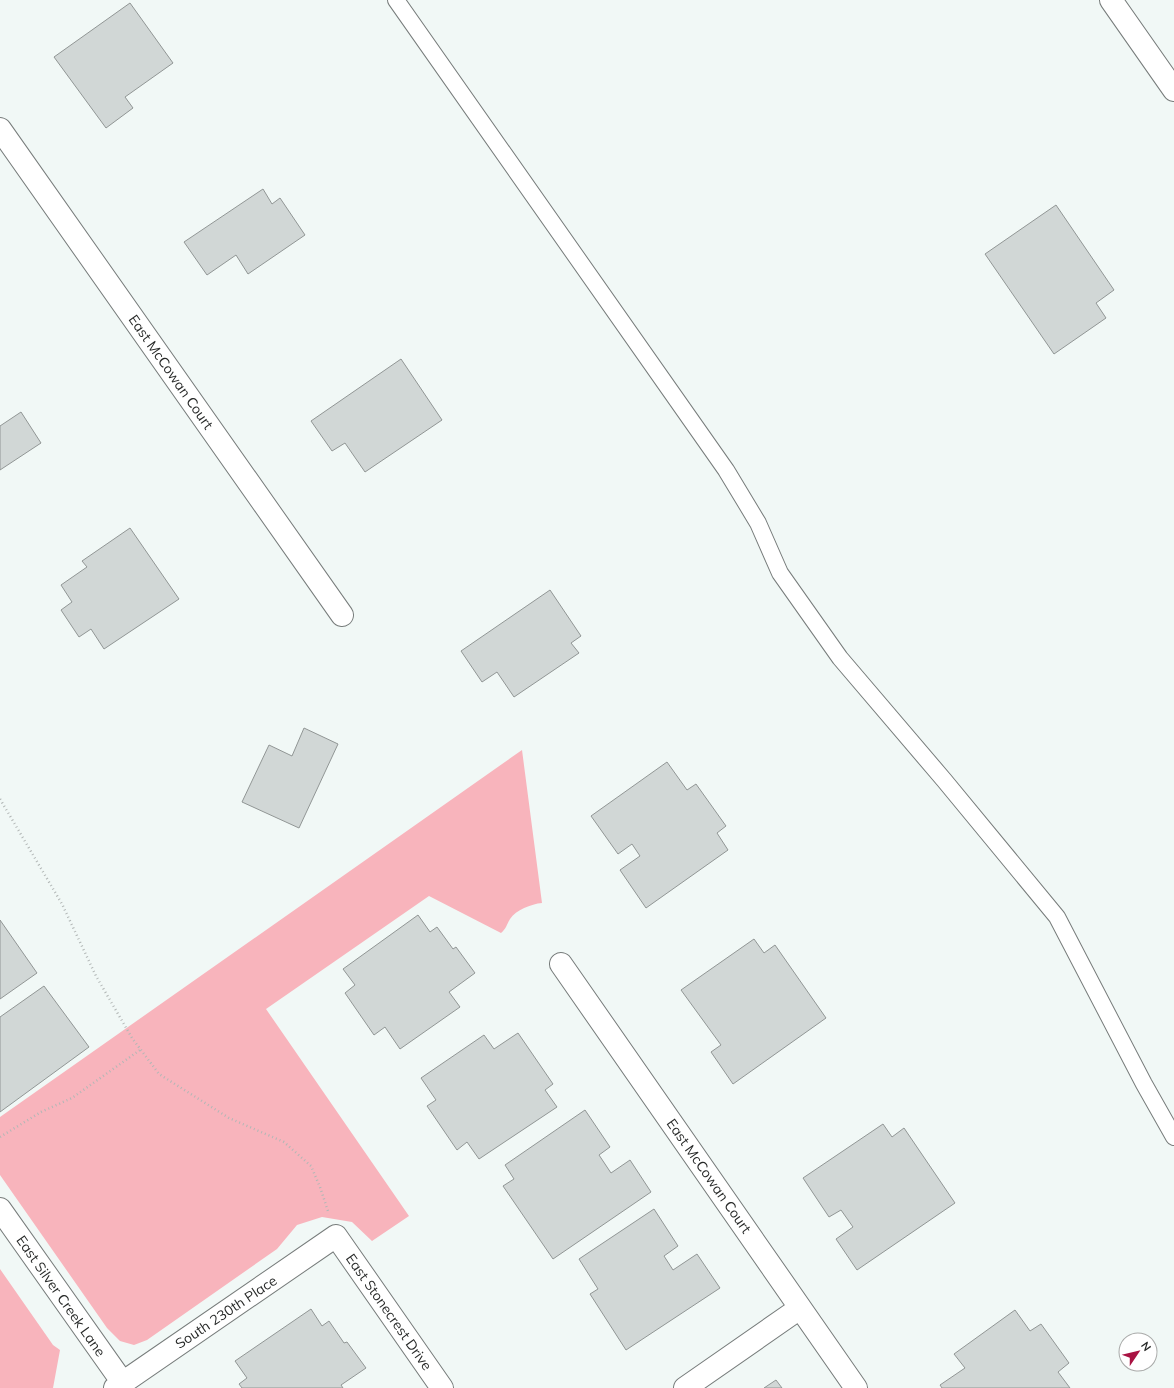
<svg xmlns="http://www.w3.org/2000/svg" width="1174" height="1388" font-family="Mulish,sans-serif">
	<style>
		.green { fill: #f8b4bc }
		.building { fill: #d1d7d6; stroke: #919695 }
		.lines { fill: none; stroke-linecap: round; stroke-linejoin: round }
		.service-casing { stroke: #777c7b; stroke-width: 18 }
		.minor-casing { stroke: #777c7b; stroke-width: 24 }
		.path { stroke: #b2b7b6; stroke-width: 2.5; stroke-dasharray: 1 3; stroke-linecap: butt }
		.service { stroke: #fff; stroke-width: 16 }
		.minor { stroke: #fff; stroke-width: 22 }
		.labels { text-anchor: middle; stroke-width: 3; stroke-linejoin: round; paint-order: stroke }
		.street-label { font-size: 14px; fill: #282a29; stroke: #fff }
	</style>
	<rect width="100%" height="100%" fill="#f1f8f6"/>
	<path class="green" d="M 522,750 L 542,903 C 531,904 516,910 510,919 C 507,924 506,929 501,933 L 429,896 L 266,1009 L 409,1216 L 372,1241 L 352,1222 L 322,1217 L 297,1225 L 277,1249 L 147,1340 L 134,1345 L 120,1341 L 107,1328 L 0,1175 L 0,1117 Z
		M 0,1269 L 53,1345 L 60,1350 L 53,1388 L 0,1388 Z"/>
	<path class="building" d="M 130,3 L 173,63 L 125,97 L 133,108 L 106,128 L 54,57 Z
		M 263,189 L 272,204 L 280,198 L 305,235 L 248,274 L 236,255 L 207,275 L 184,242 Z
		M 1056,205 L 1114,290 L 1096,303 L 1106,318 L 1054,354 L 985,254 Z
		M 401,359 L 442,420 L 365,472 L 345,443 L 332,451 L 311,421 Z
		M 21,412 L 41,443 L 0,470 L 0,426 Z
		M 130,528 L 179,599 L 104,649 L 91,629 L 79,637 L 61,610 L 72,602 L 61,585 L 87,567 L 82,561 Z
		M 550,590 L 581,636 L 571,643 L 579,653 L 514,697 L 497,672 L 482,682 L 461,651 Z
		M 304,728 L 338,744 L 299,828 L 242,802 L 269,745 L 292,756 Z
		M 667,762 L 687,790 L 696,784 L 726,826 L 717,833 L 728,850 L 646,908 L 620,870 L 640,856 L 632,844 L 618,854 L 591,816 Z
		M 418,915 L 430,932 L 437,927 L 453,949 L 456,947 L 475,973 L 449,992 L 460,1007 L 400,1049 L 385,1027 L 374,1035 L 345,993 L 355,985 L 343,969 Z
		M 0,920 L 37,973 L 0,999 Z
		M 754,939 L 764,953 L 775,945 L 826,1018 L 733,1084 L 711,1052 L 721,1045 L 681,990 Z
		M 44,986 L 89,1047 L 0,1112 L 0,1017 Z
		M 518,1033 L 553,1084 L 545,1090 L 557,1107 L 479,1159 L 467,1142 L 457,1150 L 427,1106 L 436,1100 L 421,1078 L 484,1035 L 494,1049 Z
		M 585,1110 L 610,1147 L 599,1155 L 611,1173 L 630,1160 L 651,1192 L 553,1259 L 503,1186 L 514,1179 L 505,1165 Z
		M 883,1124 L 892,1137 L 904,1128 L 955,1203 L 857,1270 L 836,1239 L 853,1227 L 841,1210 L 829,1217 L 803,1178 Z
		M 654,1209 L 678,1246 L 664,1256 L 673,1270 L 697,1254 L 720,1288 L 626,1350 L 590,1294 L 598,1289 L 579,1259 Z
		M 311,1309 L 322,1326 L 329,1321 L 344,1343 L 347,1342 L 366,1368 L 341,1385 L 343,1388 L 242,1388 L 239,1384 L 247,1378 L 235,1361 Z
		M 1015,1310 L 1030,1331 L 1041,1324 L 1069,1363 L 1058,1372 L 1070,1388 L 942,1388 L 940,1385 L 965,1368 L 954,1354 Z
		M 776,1380 L 782,1388 L 764,1388 Z"/>
	<g class="lines">
		<defs>
			<path id="service" d="M 396,0 L 726,470 L 758,523 L 780,573 L 840,658 L 944,780 L 1057,917 L 1144,1084 L 1174,1137"/>
			<path id="minor" d="M 1111,0 L 1174,90
				M 0,129 L 342,615
				M 561,964 L 856,1388
				M 0,1209 L 123,1383
				M 115,1388 L 336,1236 L 442,1388
				M 685,1388 L 800,1308"/>
		</defs>
		<use href="#service" class="service-casing"/>
		<use href="#minor" class="minor-casing"/>
		<path class="path" d="M 0,799 L 62,904 L 96,976 L 132,1038 L 159,1074 L 229,1118 L 284,1142 L 311,1166 L 320,1187 L 328,1211
			M 0,1137 L 41,1112 L 72,1098 L 140,1050"/>
		<use href="#service" class="service"/>
		<use href="#minor" class="minor"/>
	</g>
	<g class="labels">
		<g class="street-label">
			<text transform="translate(171 372) rotate(55)" y="5">East McCowan Court</text>
			<text transform="translate(709 1176) rotate(55)" y="5">East McCowan Court</text>
			<text transform="translate(61 1296) rotate(55)" y="5">East Silver Creek Lane</text>
			<text transform="translate(226 1312) rotate(-34)" y="5">South 230th Place</text>
			<text transform="translate(389 1312) rotate(55)" y="5">East Stonecrest Drive</text>
		</g>
	</g>
	<g transform="translate(1138 1352) rotate(55)"><circle r="19" fill="#ffffff" stroke="#a9aaa9"/>
	<path d="M0-3L7 15L0 10L-7 15Z" fill="#a91343"/>
	<text y="-6" font-size="11" font-weight="bold" text-anchor="middle" fill="#282a29">N</text>
	</g>
</svg>
